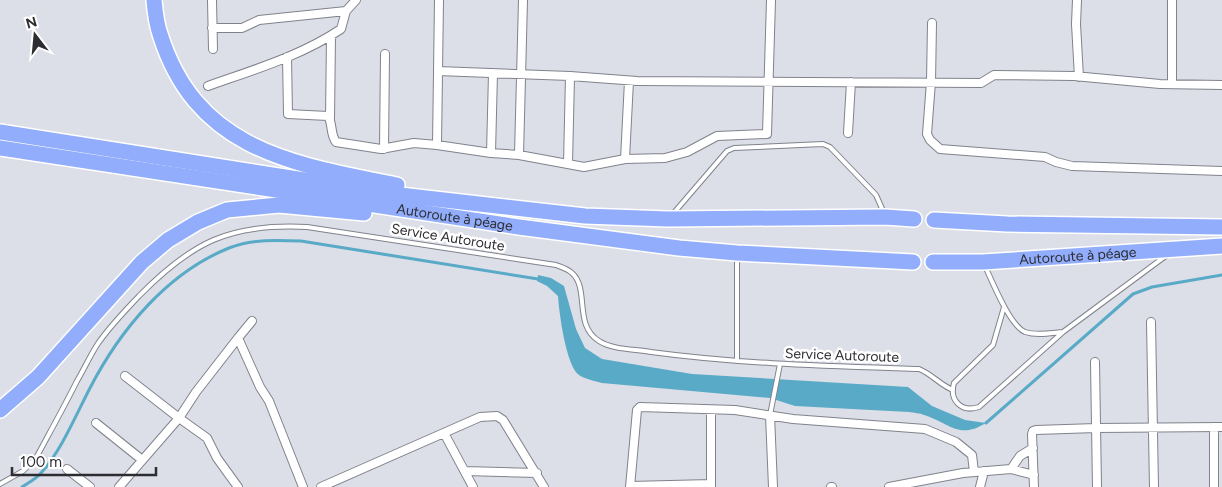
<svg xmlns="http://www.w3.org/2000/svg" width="1222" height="487" font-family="Figtree,sans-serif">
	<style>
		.water { fill: #59aac6 }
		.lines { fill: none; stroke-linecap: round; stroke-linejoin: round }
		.stream { stroke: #59aac6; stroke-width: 3 }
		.lane-casing { stroke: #81838c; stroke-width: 6 }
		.street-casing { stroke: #81838c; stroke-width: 10 }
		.highway-casing { stroke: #fff; stroke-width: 18 }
		.lane { stroke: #fff; stroke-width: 4 }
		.street { stroke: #fff; stroke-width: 8 }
		.highway { stroke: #91adfb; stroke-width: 15 }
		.labels { text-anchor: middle; stroke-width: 5; stroke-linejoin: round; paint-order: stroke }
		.street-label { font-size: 14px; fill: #2d2d31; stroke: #fff }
	</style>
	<rect width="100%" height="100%" fill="#dcdee8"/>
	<path class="water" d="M 538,275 L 551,278 L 564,286 L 576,329 L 585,348 L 602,359 L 692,374 L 908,387 L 932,406 L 965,420 L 986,423 C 958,440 950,423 924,415 C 920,413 914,413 909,412 L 795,406 L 770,398 L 602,383 C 595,381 585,379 579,375 C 566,366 559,312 558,296 L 547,286 L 537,281 Z"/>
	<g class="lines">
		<path class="stream" d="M 986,423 L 1133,294 L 1152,287 L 1222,275
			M 22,487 C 28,483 36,479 41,473 C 61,451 76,415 90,388 C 120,330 167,273 229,248 C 252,239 277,240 301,241 L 538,279"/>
		<defs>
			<path id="lane" d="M 672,215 L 727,151 L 734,148 L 823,144 L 830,147 L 876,195 L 884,213
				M 985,266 C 992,281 1010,326 1025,332 C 1037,336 1051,333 1063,332 L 1167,255
				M 1004,307 L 993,345 L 954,383 C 949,400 961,413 979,407 L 1063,332
				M 737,361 L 737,255
				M 770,415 L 780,364
				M 0,484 L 23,471 L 36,458 C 50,432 64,407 77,381 C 84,369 90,356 97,345 C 109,327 124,312 139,296 C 192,242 230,223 307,227 L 556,265 C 561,267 568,269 572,273 C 590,289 573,325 599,341 C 613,350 635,349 651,352 C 740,364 829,366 919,369 C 932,374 940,385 953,390"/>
			<path id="street" d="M 212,0 L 213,49
				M 1077,0 L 1076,24 L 1079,77
				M 932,23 L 931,82 L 927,134 L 930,140 L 940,149 L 1045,157 L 1056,162 L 1072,166 L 1222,171
				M 212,28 L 242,28 L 259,20 L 346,11 L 356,0
				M 287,57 L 288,114 L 328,116 C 333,124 330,134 336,142 L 381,149 L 414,143 L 437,145 L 491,153 L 519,155 L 584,167 L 625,159 L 665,158 L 687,152 L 717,136 L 767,134 L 771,0
				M 438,71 L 570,76 L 637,81 L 981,83 L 994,75 L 1074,76 L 1160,84 L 1222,85
				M 1172,84 L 1172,0
				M 208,86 C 253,70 301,56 341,29 L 346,11
				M 330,119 L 331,36
				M 848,133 L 851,82
				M 437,145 L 439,0
				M 384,149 L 385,54
				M 491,153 L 493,73
				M 519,155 L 523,0
				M 625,159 L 629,81
				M 568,164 L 570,76
				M 1151,322 L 1154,487
				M 238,338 L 252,321
				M 1095,362 L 1097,487
				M 711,410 L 711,487
				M 770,415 L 773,487
				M 96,423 L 141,459
				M 444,433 L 473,487
				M 67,469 L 90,487
				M 1011,469 L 1034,475
				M 465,471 L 537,473
				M 630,486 L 711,484
				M 119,487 L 179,418 L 125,376
				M 238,487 L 217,458 L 207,438 L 179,418 L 196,392 L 238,338 L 260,387 L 269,401 L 303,487
				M 321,487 L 480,417 L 497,416 L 503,420 L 544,487
				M 630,487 L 637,410 L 640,407 L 735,410 L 793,419 L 925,429 L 956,442 L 972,455 L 974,472
				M 831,487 L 832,487
				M 889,487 L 963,473 L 1011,469 L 1020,456 L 1033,448
				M 980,487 L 984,471
				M 1034,487 L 1032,434 L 1033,431 L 1036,430 L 1096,428 L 1222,427
				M 1214,487 L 1214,427"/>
			<g id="highway">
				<path d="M 154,0 C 155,11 156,23 160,34 C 196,150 292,164 397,185"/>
				<path d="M 0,132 L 400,195 L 585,216 L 668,219 L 885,217 L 914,219"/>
				<path id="s1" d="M 0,148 L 519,227 L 679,248 L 737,253 L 913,262"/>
				<path d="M 934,220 L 1007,224 L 1222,227"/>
				<path id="s2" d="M 933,262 L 983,262 L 1222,246"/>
				<path d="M 0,410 L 38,377 L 142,262 L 168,240 L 198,222 L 227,210 L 279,205 L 364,213"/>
			</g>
		</defs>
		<use href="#lane" class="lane-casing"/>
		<use href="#street" class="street-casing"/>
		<use href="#highway" class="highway-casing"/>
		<use href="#lane" class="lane"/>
		<use href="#street" class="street"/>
		<use href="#highway" class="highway"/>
	</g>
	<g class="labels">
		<g class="street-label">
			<text dy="5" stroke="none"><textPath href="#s1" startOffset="460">Autoroute à péage</textPath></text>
			<text transform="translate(448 237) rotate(9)" y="5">Service Autoroute</text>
			<text dy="5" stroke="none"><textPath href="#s2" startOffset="145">Autoroute à péage</textPath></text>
			<text transform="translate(842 355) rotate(2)" y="5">Service Autoroute</text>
		</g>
	</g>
	<g transform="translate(35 35) rotate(344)" stroke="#ffffff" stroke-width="4" paint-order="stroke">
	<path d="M0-4L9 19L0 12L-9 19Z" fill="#2d2d31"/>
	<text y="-8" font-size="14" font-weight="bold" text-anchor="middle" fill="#2d2d31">N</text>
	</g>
	<path d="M12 467v8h144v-8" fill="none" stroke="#2d2d31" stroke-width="2.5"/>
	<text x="20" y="467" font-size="15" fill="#2d2d31" stroke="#ffffff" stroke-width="4" paint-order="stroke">100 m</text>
</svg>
